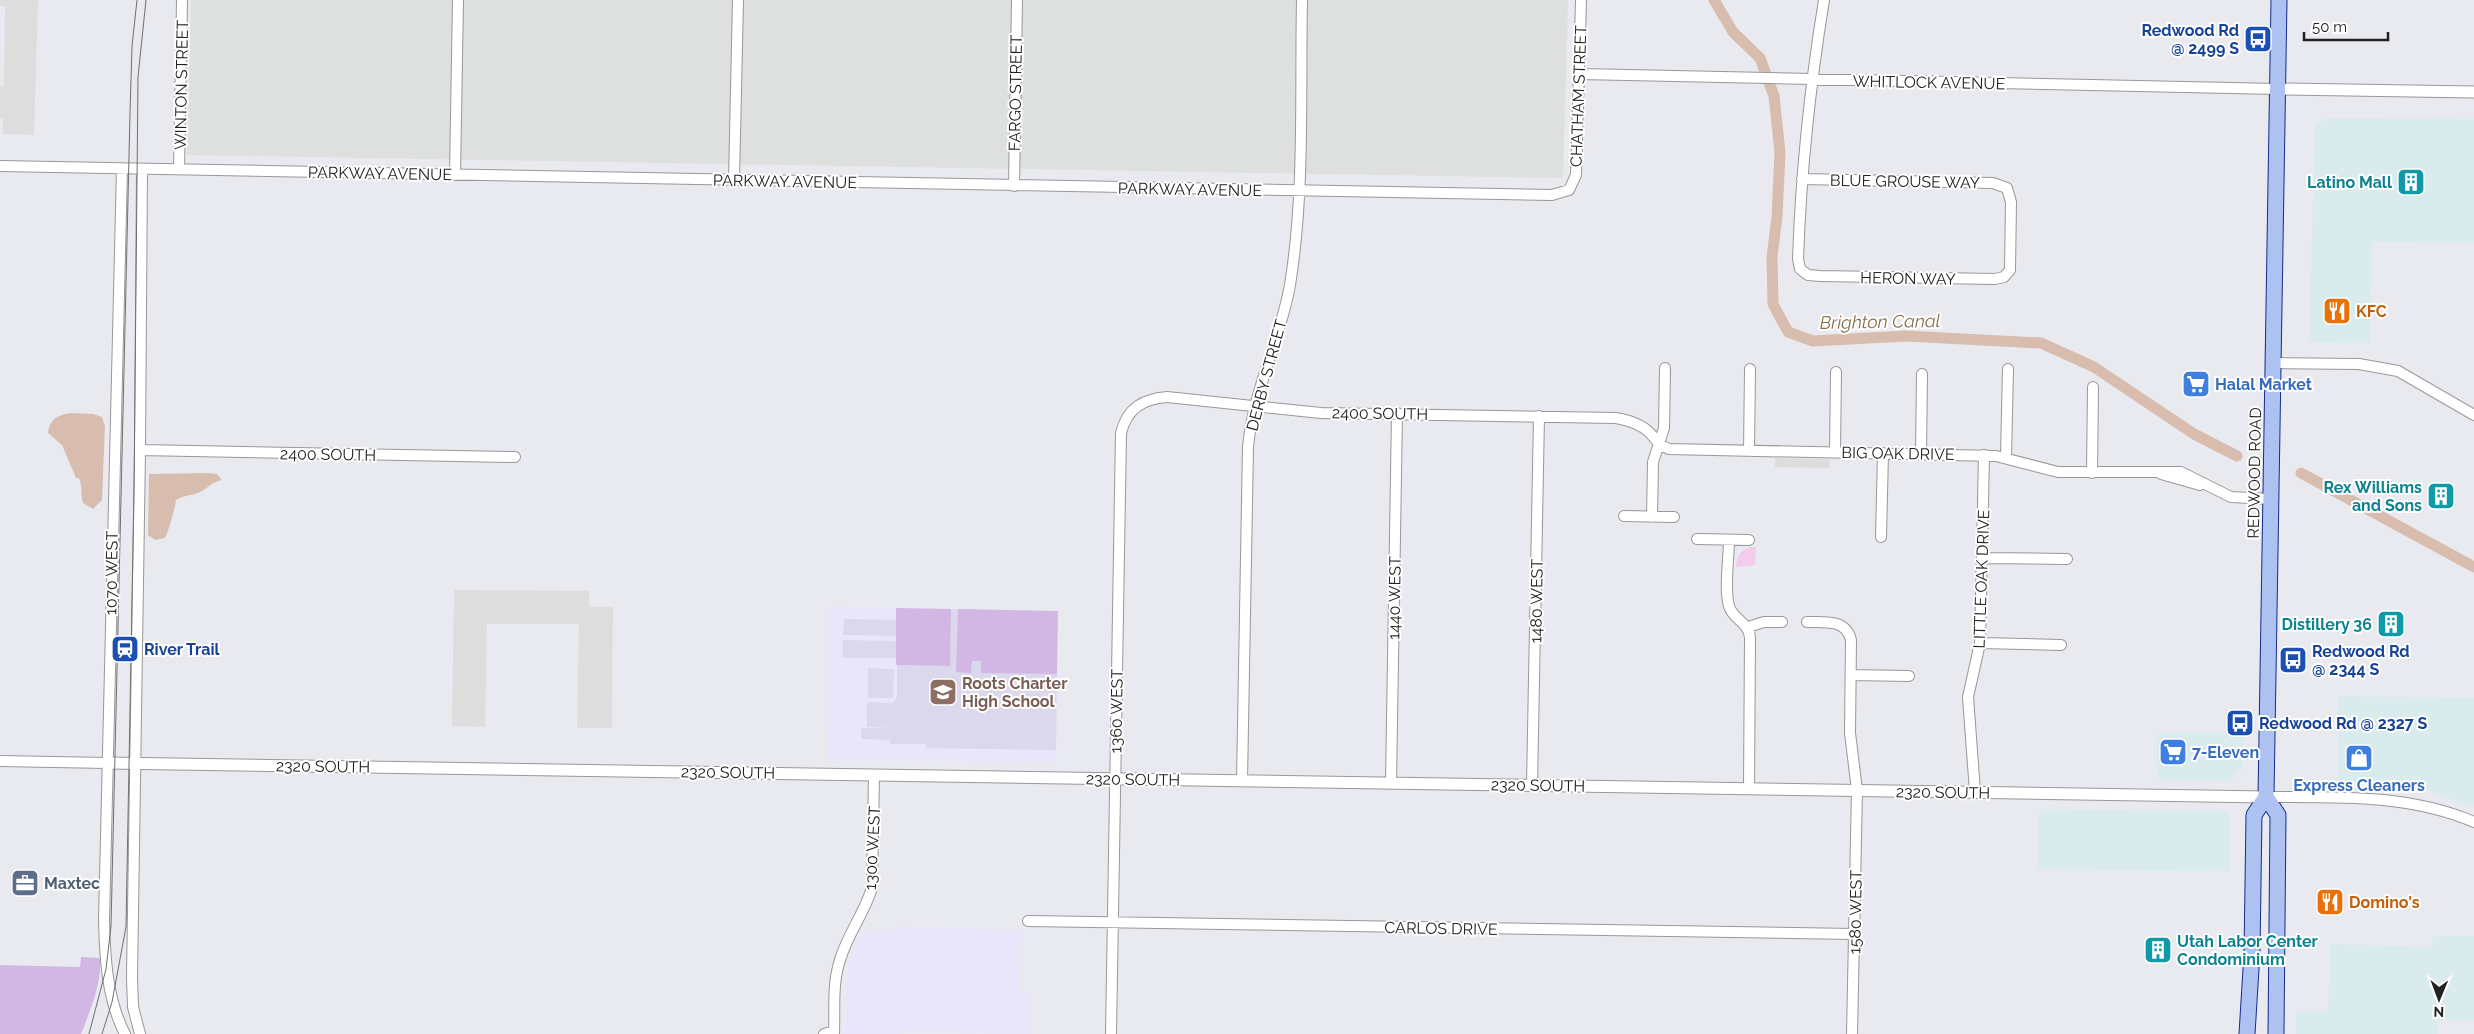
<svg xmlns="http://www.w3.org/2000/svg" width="2474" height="1034" font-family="Raleway,sans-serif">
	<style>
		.residential { fill: #dedfdf }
		.commercial { fill: #daebee }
		.education { fill: #e9e6fc }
		.farmland { fill: #dbd7ec }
		.grass { fill: #d2b6e3 }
		.park { fill: #f3ccec }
		.parking { fill: #ddd }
		.water { fill: #d8bdaf }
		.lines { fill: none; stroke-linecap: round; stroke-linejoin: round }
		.canal { stroke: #d8bdaf; stroke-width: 11 }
		.minor-casing { stroke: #989898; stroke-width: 12 }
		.tertiary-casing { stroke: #989898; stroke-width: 13 }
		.primary-casing { stroke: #132d8a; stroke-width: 17 }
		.minor { stroke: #fff; stroke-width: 10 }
		.tertiary { stroke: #fff; stroke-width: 11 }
		.primary { stroke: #adc2f1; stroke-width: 15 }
		.tram { stroke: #6f6f6f; stroke-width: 1 }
		.labels { text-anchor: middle; stroke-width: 4; stroke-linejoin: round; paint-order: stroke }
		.transit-label { font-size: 16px; font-weight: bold; fill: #164399; stroke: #fff; text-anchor: start }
		.street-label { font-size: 16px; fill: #212121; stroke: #fff }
		.culture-label { font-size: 16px; font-weight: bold; fill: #0d838f; stroke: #fff; text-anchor: end }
		.food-label { font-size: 16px; font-weight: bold; fill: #c56008; stroke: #fff; text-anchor: start }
		.shop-label { font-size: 16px; font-weight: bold; fill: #366cbe; stroke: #fff; text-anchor: start }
		.education-label { font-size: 16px; font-weight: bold; fill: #785e54; stroke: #fff; text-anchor: start }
		.service-label { font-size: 16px; font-weight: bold; fill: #4e5e75; stroke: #fff; text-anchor: start }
		.water-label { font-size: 18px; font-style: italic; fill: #87704a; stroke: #fff }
	</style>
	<rect width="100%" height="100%" fill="#e9eaf0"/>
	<path class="residential" d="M 191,0 L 1568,0 L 1563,178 L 187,155 Z"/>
	<path class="commercial" d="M 2327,118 L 2474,119 L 2474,243 L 2372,242 L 2370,343 L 2309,342 L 2315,126 Z
		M 2337,696 L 2474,698 L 2474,807 L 2407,784 L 2338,781 Z
		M 2158,733 L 2243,733 L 2243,768 L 2228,781 L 2158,780 Z
		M 2039,809 L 2227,812 L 2231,818 L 2230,871 L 2038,869 Z
		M 2433,936 L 2474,936 L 2474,1020 L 2437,1020 L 2437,1034 L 2296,1034 L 2296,1011 L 2328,1011 L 2330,944 L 2432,947 Z"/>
	<path class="education" d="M 830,607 L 1058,611 L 1056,762 L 828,759 Z
		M 902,927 L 1021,930 L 1020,992 L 1030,992 L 1030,1034 L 900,1032 L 900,1034 L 844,1034 L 847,970 L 854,949 L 863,933 Z"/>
	<path class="farmland" d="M 951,609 L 958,609 L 957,672 L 972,661 L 981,661 L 981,673 L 1057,674 L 1056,750 L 926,748 L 926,744 L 890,744 L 890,740 L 861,739 L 861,728 L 892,728 L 867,727 L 867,702 L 893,703 L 897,697 L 897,665 L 950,666 Z
		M 844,619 L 896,620 L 896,636 L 843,635 Z
		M 843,640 L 896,641 L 896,658 L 843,658 Z
		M 868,668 L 894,669 L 893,698 L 868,698 Z"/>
	<path class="grass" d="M 896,608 L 951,609 L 950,666 L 896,665 Z
		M 958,609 L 1058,611 L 1057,674 L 981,673 L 981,661 L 972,661 L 971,673 L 956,672 Z
		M 81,957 L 100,958 C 102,983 90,1011 81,1034 L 0,1034 L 0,965 L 80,967 Z"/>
	<path class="park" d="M 1756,547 L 1755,565 L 1736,567 C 1737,554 1742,547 1756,547 Z"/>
	<path class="parking" d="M 0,0 L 38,0 L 34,135 L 3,134 L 3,118 L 0,118 L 0,86 L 4,86 L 5,6 L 0,6 Z
		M 1775,458 L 1830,459 L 1829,468 L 1775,467 Z
		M 454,590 L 589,591 L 589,607 L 613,607 L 612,728 L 577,728 L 579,624 L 487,624 L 485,727 L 452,726 Z"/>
	<path class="water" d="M 70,413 L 93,414 L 102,417 L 105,426 L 102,500 L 93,509 L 83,503 C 80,494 83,487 79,478 L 76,478 L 62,445 L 48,433 C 49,420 57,415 70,413 Z
		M 149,474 L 209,473 L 217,474 L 222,480 C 212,482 208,488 200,492 C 191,496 184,495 176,500 C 175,508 169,530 165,538 L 155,540 L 148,535 Z"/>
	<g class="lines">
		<path class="canal" d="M 1714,0 L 1733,32 L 1760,58 L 1774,96 L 1780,152 L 1777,217 L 1772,257 L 1773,304 L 1788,332 L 1813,341 L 1906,336 L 2041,343 L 2094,367 L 2194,434 L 2237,456
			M 2301,473 L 2474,567"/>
		<defs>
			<path id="minor" d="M 1580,74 L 2278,89
				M 0,166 L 1552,195 L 1569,190 L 1576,175 L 1581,0
				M 122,168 L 104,920 C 105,959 107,999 125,1034
				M 179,169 L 182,0
				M 455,175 L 458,0
				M 1802,179 L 1993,183 L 2007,188 L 2011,202 L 2010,270 L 2004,277 L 1995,279 L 1820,276 L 1808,275 L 1800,269 L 1798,259 C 1801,172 1810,86 1824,0
				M 734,180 L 738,0
				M 1014,186 L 1017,0
				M 2274,363 L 2359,364 L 2398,371 L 2474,415
				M 140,450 L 515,457
				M 1749,451 L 1750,369
				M 1835,452 L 1836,372
				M 1921,454 L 1922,374
				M 2006,457 L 2008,369
				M 2092,473 L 2093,387
				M 2161,474 L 2200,485
				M 1624,516 L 1674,517
				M 1652,517 L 1653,462 L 1664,428 L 1665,368
				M 1881,537 L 1883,453
				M 1697,539 L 1749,540
				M 1729,540 C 1729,558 1724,589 1729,606 C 1733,620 1749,622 1750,638 L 1749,789
				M 1982,558 L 2067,559
				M 1807,622 C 1824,622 1846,619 1851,640 L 1850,733 L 1857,790 L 1852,1034
				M 1748,627 L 1764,622 L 1782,622
				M 1980,643 L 2061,645
				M 1851,675 L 1909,676
				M 0,761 L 108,763
				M 1242,781 L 1248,447 C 1253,391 1280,341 1290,285 C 1305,191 1300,95 1302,0
				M 1391,783 L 1397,413
				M 1532,785 L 1539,416
				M 1975,792 L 1968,697 L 1980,643 L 1984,455
				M 2266,797 C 2337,797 2408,794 2474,822
				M 1028,921 L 1854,934
				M 140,1034 L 133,1007 L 132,978 L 140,450 L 142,169
				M 824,1034 L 834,1031
				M 834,1034 C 835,1009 832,984 840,960 C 847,935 864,914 872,888 L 874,775
				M 1111,1034 L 1121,433 C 1127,408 1143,399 1167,397 L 1321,413 L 1616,418 C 1628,420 1642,425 1650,433 C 1656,440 1660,446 1669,449 L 1996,456 L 2058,472 L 2181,472 L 2231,497 L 2271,499"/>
			<path id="tertiary" d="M 2278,89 L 2474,92
				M 108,763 L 2266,797"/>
			<path id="primary" d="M 2266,797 L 2278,815 L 2276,1034
				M 2247,1034 L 2252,953 L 2254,815 L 2266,797 L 2279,0"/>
		</defs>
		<use href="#minor" class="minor-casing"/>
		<use href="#tertiary" class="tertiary-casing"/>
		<use href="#primary" class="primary-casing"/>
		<use href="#minor" class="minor"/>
		<use href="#tertiary" class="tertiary"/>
		<use href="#primary" class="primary"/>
		<path class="tram" d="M 89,1034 L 106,969 L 111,926 L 130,113 L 132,46 L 137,0
			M 102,1034 L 112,1002 L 126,927 L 134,493 L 138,77 L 146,0"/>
	</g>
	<defs>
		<symbol id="bus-square" viewBox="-11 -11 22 22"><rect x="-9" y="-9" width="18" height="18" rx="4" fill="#1a4fb4" stroke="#fff"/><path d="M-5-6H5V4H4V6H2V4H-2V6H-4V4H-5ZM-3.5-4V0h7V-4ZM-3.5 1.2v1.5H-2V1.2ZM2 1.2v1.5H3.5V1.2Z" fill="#fff"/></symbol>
		<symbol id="building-square" viewBox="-11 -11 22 22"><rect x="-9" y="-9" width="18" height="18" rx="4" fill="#0f9aa8" stroke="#fff"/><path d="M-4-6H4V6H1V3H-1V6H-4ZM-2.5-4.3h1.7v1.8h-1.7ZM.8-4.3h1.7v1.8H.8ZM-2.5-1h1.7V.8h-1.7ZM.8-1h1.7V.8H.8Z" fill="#fff"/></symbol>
		<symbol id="restaurant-square" viewBox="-11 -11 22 22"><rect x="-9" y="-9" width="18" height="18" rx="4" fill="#e8710a" stroke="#fff"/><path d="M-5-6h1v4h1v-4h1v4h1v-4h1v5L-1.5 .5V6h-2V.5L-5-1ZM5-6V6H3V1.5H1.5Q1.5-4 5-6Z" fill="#fff"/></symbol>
		<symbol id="supermarket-square" viewBox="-11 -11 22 22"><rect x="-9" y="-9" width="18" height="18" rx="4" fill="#3f7fe0" stroke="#fff"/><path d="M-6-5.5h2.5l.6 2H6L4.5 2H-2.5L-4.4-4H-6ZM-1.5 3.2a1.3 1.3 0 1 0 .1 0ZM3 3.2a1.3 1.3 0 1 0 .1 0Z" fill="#fff"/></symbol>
		<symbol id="station-square" viewBox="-11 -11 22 22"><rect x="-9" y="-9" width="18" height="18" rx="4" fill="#1a4fb4" stroke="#fff"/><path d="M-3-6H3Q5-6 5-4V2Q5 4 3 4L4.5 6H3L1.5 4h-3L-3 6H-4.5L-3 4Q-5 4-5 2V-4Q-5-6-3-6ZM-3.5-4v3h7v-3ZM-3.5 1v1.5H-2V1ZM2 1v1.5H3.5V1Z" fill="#fff"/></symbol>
		<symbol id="school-square" viewBox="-11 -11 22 22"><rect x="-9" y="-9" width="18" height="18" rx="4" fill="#8d6e63" stroke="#fff"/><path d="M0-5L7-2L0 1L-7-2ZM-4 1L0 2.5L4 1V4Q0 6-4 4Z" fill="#fff"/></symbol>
		<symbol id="shop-square" viewBox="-11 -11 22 22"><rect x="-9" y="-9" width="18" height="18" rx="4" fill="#3f7fe0" stroke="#fff"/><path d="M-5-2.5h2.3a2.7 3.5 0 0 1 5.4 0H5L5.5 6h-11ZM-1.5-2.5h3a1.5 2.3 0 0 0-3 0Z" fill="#fff"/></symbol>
		<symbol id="office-square" viewBox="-11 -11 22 22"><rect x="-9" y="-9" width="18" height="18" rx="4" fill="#5c6f8a" stroke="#fff"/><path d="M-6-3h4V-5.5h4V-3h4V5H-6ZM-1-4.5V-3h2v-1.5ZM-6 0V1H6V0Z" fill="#fff"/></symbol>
	</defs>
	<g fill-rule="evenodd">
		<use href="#bus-square" x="2242" y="23" width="32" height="32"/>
		<use href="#building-square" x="2395" y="166" width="32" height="32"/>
		<use href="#restaurant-square" x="2321" y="295" width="32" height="32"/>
		<use href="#supermarket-square" x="2180" y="368" width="32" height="32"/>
		<use href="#building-square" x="2425" y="480" width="32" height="32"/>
		<use href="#building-square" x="2375" y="608" width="32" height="32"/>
		<use href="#station-square" x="109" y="633" width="32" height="32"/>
		<use href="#bus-square" x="2277" y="644" width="32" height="32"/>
		<use href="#school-square" x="927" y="676" width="32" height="32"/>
		<use href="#bus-square" x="2224" y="707" width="32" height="32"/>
		<use href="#supermarket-square" x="2157" y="736" width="32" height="32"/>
		<use href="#shop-square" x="2343" y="742" width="32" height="32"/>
		<use href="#office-square" x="9" y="867" width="32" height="32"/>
		<use href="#restaurant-square" x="2314" y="886" width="32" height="32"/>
		<use href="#building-square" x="2142" y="934" width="32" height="32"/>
	</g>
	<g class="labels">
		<g class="transit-label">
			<text x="2239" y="36" text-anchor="end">Redwood Rd<tspan x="2239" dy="18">@ 2499 S</tspan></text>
			<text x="144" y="655">River Trail</text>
			<text x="2312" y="657">Redwood Rd<tspan x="2312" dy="18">@ 2344 S</tspan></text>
			<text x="2259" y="729">Redwood Rd @ 2327 S</text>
		</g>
		<g class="street-label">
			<text transform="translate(1929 82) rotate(1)" y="6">WHITLOCK AVENUE</text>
			<text transform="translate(181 85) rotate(-89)" y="6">WINTON STREET</text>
			<text transform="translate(1015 93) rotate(-89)" y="6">FARGO STREET</text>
			<text transform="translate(1578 96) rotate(-88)" y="6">CHATHAM STREET</text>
			<text transform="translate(380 173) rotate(1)" y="6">PARKWAY AVENUE</text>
			<text transform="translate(785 181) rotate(1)" y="6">PARKWAY AVENUE</text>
			<text transform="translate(1905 181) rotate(1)" y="6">BLUE GROUSE WAY</text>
			<text transform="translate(1190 189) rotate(1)" y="6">PARKWAY AVENUE</text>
			<text transform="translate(1908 278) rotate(1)" y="6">HERON WAY</text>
			<text transform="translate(1266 375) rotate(-75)" y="6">DERBY STREET</text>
			<text transform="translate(1380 413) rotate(1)" y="6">2400 SOUTH</text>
			<text transform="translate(1898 453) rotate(1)" y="6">BIG OAK DRIVE</text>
			<text transform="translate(328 454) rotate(1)" y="6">2400 SOUTH</text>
			<text transform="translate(2254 473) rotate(-89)" y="6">REDWOOD ROAD</text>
			<text transform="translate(111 573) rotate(-89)" y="6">1070 WEST</text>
			<text transform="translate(1981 579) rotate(-88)" y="6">LITTLE OAK DRIVE</text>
			<text transform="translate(1394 598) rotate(-89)" y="6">1440 WEST</text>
			<text transform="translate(1536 601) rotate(-89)" y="6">1480 WEST</text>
			<text transform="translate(1116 711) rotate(-89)" y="6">1360 WEST</text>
			<text transform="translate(323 766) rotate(1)" y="6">2320 SOUTH</text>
			<text transform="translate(728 772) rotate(1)" y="6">2320 SOUTH</text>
			<text transform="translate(1133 779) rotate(1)" y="6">2320 SOUTH</text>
			<text transform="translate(1538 785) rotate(1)" y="6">2320 SOUTH</text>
			<text transform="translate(1943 792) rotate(1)" y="6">2320 SOUTH</text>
			<text transform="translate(872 848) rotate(-87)" y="6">1300 WEST</text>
			<text transform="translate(1855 912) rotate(-89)" y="6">1580 WEST</text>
			<text transform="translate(1441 928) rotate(1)" y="6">CARLOS DRIVE</text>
		</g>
		<g class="culture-label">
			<text x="2392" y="188">Latino Mall</text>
			<text x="2422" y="493">Rex Williams<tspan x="2422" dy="18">and Sons</tspan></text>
			<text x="2372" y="630">Distillery 36</text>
			<text x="2177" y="947" text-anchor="start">Utah Labor Center<tspan x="2177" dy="18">Condominium</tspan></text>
		</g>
		<g class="food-label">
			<text x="2356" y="317">KFC</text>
			<text x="2349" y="908">Domino's</text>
		</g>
		<g class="shop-label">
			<text x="2215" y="390">Halal Market</text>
			<text x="2192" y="758">7-Eleven</text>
			<text x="2359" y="791" text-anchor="middle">Express Cleaners</text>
		</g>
		<g class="education-label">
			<text x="962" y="689">Roots Charter<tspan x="962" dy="18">High School</tspan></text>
		</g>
		<g class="service-label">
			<text x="44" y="889">Maxtec</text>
		</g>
		<g class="water-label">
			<text transform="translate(1880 322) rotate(-1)" y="6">Brighton Canal</text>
		</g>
	</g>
	<g transform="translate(2439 999) rotate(181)" stroke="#ffffff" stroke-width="4" paint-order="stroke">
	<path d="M0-4L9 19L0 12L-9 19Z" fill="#212121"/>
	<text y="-8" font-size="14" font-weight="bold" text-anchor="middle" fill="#212121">N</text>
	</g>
	<path d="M2304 32v8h84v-8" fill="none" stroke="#212121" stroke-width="2.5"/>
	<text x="2312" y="32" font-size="15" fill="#212121" stroke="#ffffff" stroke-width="4" paint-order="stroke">50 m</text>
</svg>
